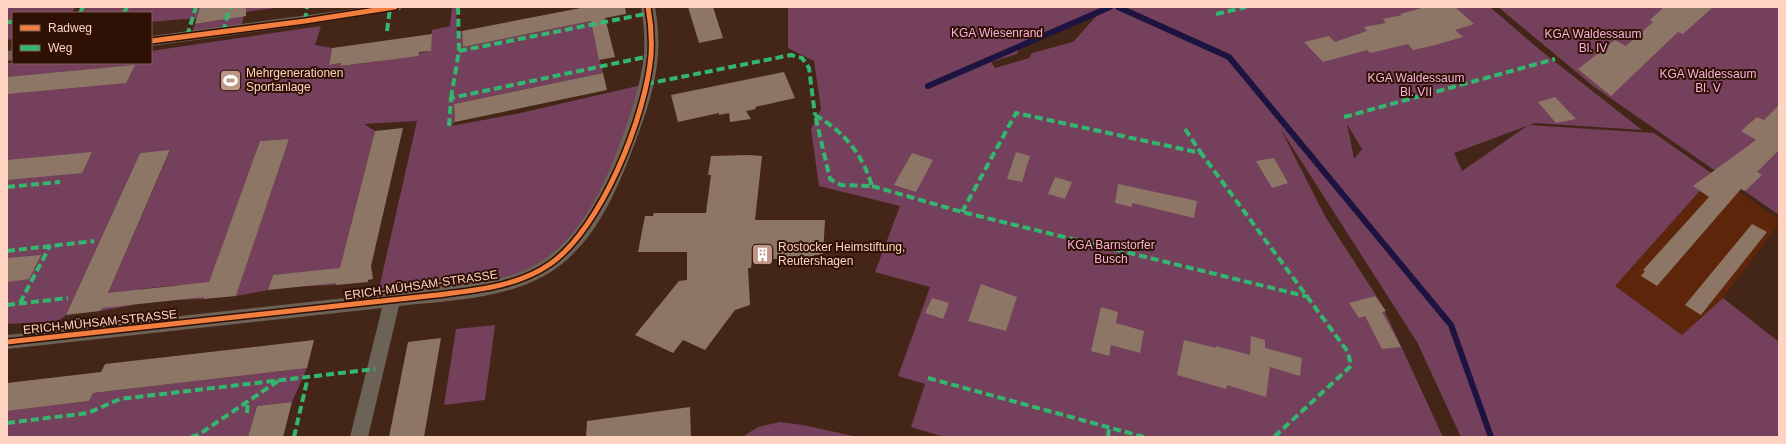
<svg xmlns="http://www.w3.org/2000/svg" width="1786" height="444" font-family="Helvetica,sans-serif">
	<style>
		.built { fill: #5d2509 }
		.green { fill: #74405b; fill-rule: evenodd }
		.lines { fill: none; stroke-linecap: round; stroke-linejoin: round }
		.stream { stroke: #1d1340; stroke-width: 6 }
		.building { fill: #8e7666 }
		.street { fill: #6c6356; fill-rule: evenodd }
		.quiet { stroke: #33b770; stroke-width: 4; stroke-dasharray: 8 4; stroke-linecap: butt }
		.cycleway-casing { stroke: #2e1004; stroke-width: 8 }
		.cycleway { stroke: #f27e40; stroke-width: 5 }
		.labels { text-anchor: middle; stroke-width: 4; stroke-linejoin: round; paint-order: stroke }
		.park-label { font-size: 12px; fill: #f9b2db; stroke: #2e1004 }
		.poi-label { font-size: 12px; fill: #fed3c1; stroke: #2e1004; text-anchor: start }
		.street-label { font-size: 12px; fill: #fed3c1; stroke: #2e1004 }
	</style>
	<rect width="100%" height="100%" fill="#432618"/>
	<path class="built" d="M 1714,175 L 1779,220 L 1779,224 L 1723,298 L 1682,335 L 1614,286 Z"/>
	<path class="green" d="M 7,7 L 75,7 L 72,13 L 13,13 L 13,39 L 7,40 Z
		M 86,7 L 200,7 L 197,19 L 183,19 L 151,22 L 151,13 L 82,13 Z
		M 225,7 L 283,7 L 245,12 L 241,27 L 192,33 L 195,24 L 222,20 Z
		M 456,7 L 457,32 L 462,31 L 463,47 L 605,18 L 594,36 L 603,73 L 454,104 L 455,122 L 451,126 L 516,114 L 646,84 L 639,111 L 576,243 L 521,280 L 376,302 L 417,121 L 364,124 L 375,131 L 336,285 L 307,286 L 311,272 L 273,275 L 268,290 L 236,296 L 289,139 L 260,141 L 203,299 L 174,300 L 179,285 L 140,289 L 134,305 L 100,311 L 170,151 L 140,153 L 66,315 L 58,321 L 7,324 L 7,63 L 151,63 L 151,51 L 321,26 L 315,45 L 332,48 L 329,65 L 341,63 L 341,66 L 366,63 L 367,59 L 373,62 L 430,51 L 432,30 L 450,26 L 452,8 Z
		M 788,7 L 1490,7 L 1540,50 L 1642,130 L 1535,123 L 1529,125 L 1654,133 L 1714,175 L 1615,286 L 1682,335 L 1723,298 L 1779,342 L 1779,437 L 1461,437 L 1417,342 L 1280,128 L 1326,218 L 1381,303 L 1443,437 L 944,437 L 911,427 L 925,384 L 898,376 L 930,287 L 875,272 L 900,206 L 819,186 L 811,129 L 821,109 L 814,61 L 788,48 ZM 1100,12 L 1073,42 L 1032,53 L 1029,58 L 995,68 L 991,62 L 1017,54 L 1020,45 ZM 1347,124 L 1362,149 L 1355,158 L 1354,158 ZM 1527,126 L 1462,171 L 1454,153 Z
		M 1498,7 L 1779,7 L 1779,215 L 1593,86 Z
		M 495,325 L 485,400 L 444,405 L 456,329 Z
		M 307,368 L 292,402 L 257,406 L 248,437 L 7,437 L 7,411 L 89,401 L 93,393 Z
		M 780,422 L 803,425 L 858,437 L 742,437 L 758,427 Z"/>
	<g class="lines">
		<path class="stream" d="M 1118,7 L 1229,57 L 1451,325 L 1491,437
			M 928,86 L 1110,7"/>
	</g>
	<path class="building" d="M 200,7 L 246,7 L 246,16 L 195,24 Z
		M 586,7 L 625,7 L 626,14 L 605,18 L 615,57 L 599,60 L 591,21 L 463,47 L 462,31 Z
		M 688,7 L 713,7 L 723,38 L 699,43 Z
		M 1425,7 L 1455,7 L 1474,24 L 1455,30 L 1463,37 L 1435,45 L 1413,50 L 1408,44 L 1370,53 L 1367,50 L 1323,62 L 1304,42 L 1329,36 L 1335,42 L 1367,31 L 1364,27 L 1386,23 L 1383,19 L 1402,15 L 1400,14 Z
		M 1664,7 L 1713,7 L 1683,34 L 1678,32 L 1611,96 L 1578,69 L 1615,40 L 1626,46 L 1653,22 L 1650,20 Z
		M 432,34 L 431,51 L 419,52 L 418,56 L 341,66 L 341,63 L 329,65 L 332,48 Z
		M 135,65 L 126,83 L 7,94 L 7,77 Z
		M 784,72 L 795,98 L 755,107 L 756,109 L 746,111 L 751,119 L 730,122 L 729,113 L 719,115 L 719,113 L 678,122 L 671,95 Z
		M 603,73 L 607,90 L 455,122 L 454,104 Z
		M 1555,97 L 1576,119 L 1556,123 L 1538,102 Z
		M 1779,105 L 1779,150 L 1757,172 L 1762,175 L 1745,191 L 1741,189 L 1657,286 L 1641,276 L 1645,271 L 1643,270 L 1709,197 L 1693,186 L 1756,140 L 1741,131 L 1757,117 L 1764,120 Z
		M 403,128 L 371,266 L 373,279 L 368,280 L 368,282 L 336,285 L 336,283 L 268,290 L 273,275 L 340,268 L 375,131 Z
		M 289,139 L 236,296 L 203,299 L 204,297 L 102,308 L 100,311 L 66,315 L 140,153 L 170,150 L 108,293 L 209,282 L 260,141 Z
		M 92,152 L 82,173 L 7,180 L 7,160 Z
		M 1016,152 L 1030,156 L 1022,182 L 1007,179 Z
		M 912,153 L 933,160 L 916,192 L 894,185 Z
		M 749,155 L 762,156 L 755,220 L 825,220 L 823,255 L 814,255 L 814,259 L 752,259 L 751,268 L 748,268 L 750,305 L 735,310 L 705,350 L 683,340 L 673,353 L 635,335 L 679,281 L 687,280 L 687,252 L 638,252 L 645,216 L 653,216 L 654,213 L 706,213 L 711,175 L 708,175 L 711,156 Z
		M 1274,158 L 1288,183 L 1272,188 L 1256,161 Z
		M 1055,177 L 1072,182 L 1065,199 L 1048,194 Z
		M 1118,184 L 1197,201 L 1194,218 L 1132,203 L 1132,207 L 1115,203 Z
		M 1752,224 L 1767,232 L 1701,315 L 1685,305 Z
		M 41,255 L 29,279 L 7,282 L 7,258 Z
		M 981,284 L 1017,297 L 1006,331 L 968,321 Z
		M 1375,296 L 1386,311 L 1382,312 L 1401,347 L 1382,349 L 1365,316 L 1359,318 L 1349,303 Z
		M 932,298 L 949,303 L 943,319 L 925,313 Z
		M 1101,307 L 1118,312 L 1116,323 L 1144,331 L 1140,353 L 1111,345 L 1109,356 L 1091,351 Z
		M 1251,336 L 1265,340 L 1265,348 L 1302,358 L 1300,376 L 1270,367 L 1266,397 L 1227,385 L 1226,389 L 1177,375 L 1184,340 L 1216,348 L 1216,346 L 1250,355 Z
		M 441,338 L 424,437 L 389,437 L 408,342 Z
		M 314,340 L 307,368 L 93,393 L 89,401 L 7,411 L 7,383 L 101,372 L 105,364 Z
		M 292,402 L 283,437 L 248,437 L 257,406 Z
		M 690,407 L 691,437 L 586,437 L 587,421 Z"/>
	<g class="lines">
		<path class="street" d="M 368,7 L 402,7 L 400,10 L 395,11 L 305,25 L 151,46 L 151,36 Z
			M 641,7 L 655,7 C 658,23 659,39 658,55 C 656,84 646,113 636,140 C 617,191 594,248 544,276 C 502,299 447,301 399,306 L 368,437 L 350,437 L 382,308 L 7,349 L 7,335 L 437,288 C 473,283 514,281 545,259 C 586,230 606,181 623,135 C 632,109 641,83 644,55 C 645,39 644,23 641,7 Z
			M 13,50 L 13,60 L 7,61 L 7,51 Z"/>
		<path class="quiet" d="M 80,13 L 83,7
			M 124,13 L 127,7
			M 1216,14 L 1246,7
			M 305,21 L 307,7
			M 7,22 L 13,22
			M 387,31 L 390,8
			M 223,32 L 230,7
			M 187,36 L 196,7
			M 459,51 L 650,13
			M 646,84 L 791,55 L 802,58 L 809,68 L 815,115
			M 451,98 L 459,51 L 458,7
			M 815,115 C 844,132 862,153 872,186 L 841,185 L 830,179 Z
			M 1344,117 L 1555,59
			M 449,126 L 451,98 L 650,56
			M 1185,129 L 1201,153
			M 872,186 L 962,212 L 1309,297
			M 7,187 L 60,182
			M 962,212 L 1016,113 L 1201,153 L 1348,352 L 1351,366 L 1274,437
			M 7,251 L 94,241
			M 20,303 L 50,246
			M 7,305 L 68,298
			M 928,378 L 1144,437
			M 247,413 L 248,401
			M 7,423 L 88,413 L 120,399 L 375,369
			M 191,437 L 198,435 L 278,381
			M 294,437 L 308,377
			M 1108,437 L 1109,428"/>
		<defs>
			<path id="cycleway" d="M 151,41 L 305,21 L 395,7
				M 7,342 L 437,295 C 475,290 517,287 550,264 C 601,229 646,116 651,55 C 652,39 651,23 648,7"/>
		</defs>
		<use href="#cycleway" class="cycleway-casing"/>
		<use href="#cycleway" class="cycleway"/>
	</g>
	<defs>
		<symbol id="stadium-square" viewBox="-11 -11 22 22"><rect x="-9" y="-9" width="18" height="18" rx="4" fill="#bd9686" stroke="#2e1004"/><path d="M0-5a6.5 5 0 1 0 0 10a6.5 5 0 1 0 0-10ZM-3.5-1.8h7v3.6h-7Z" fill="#fff"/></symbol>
		<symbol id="building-square" viewBox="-11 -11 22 22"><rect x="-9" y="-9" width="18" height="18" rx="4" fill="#bd9686" stroke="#2e1004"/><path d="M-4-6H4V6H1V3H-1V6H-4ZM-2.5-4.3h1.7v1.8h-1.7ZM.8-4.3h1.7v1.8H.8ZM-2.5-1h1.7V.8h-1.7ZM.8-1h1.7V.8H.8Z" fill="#fff"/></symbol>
	</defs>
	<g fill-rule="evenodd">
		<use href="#stadium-square" x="218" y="68" width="25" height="25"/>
		<use href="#building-square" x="750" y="242" width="25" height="25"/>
	</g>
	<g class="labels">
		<g class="park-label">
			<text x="997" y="37">KGA Wiesenrand</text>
			<text x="1593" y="38">KGA Waldessaum<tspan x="1593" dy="14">Bl. IV</tspan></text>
			<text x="1708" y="78">KGA Waldessaum<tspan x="1708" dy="14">Bl. V</tspan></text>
			<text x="1416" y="82">KGA Waldessaum<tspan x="1416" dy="14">Bl. VII</tspan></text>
			<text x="1111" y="249">KGA Barnstorfer<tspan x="1111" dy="14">Busch</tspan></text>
		</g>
		<g class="poi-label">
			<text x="246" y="77">Mehrgenerationen<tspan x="246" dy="14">Sportanlage</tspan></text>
			<text x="778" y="251">Rostocker Heimstiftung,<tspan x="778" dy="14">Reutershagen</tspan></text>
		</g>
		<g class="street-label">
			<text transform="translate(421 285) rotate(-8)" y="4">ERICH-MÜHSAM-STRASSE</text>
			<text transform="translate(100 322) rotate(-6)" y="4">ERICH-MÜHSAM-STRASSE</text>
		</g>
	</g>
	<rect width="1786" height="444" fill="none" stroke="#fed3c1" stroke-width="16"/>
	<rect x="12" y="12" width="140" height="52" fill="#2e1004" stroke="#815e50"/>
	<rect x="20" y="25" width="20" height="6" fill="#f27e40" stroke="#815e50"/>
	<text x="48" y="32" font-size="12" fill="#fed3c1">Radweg</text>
	<rect x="20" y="45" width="20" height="6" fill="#33b770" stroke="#815e50"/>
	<text x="48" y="52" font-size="12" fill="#fed3c1">Weg</text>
</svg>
